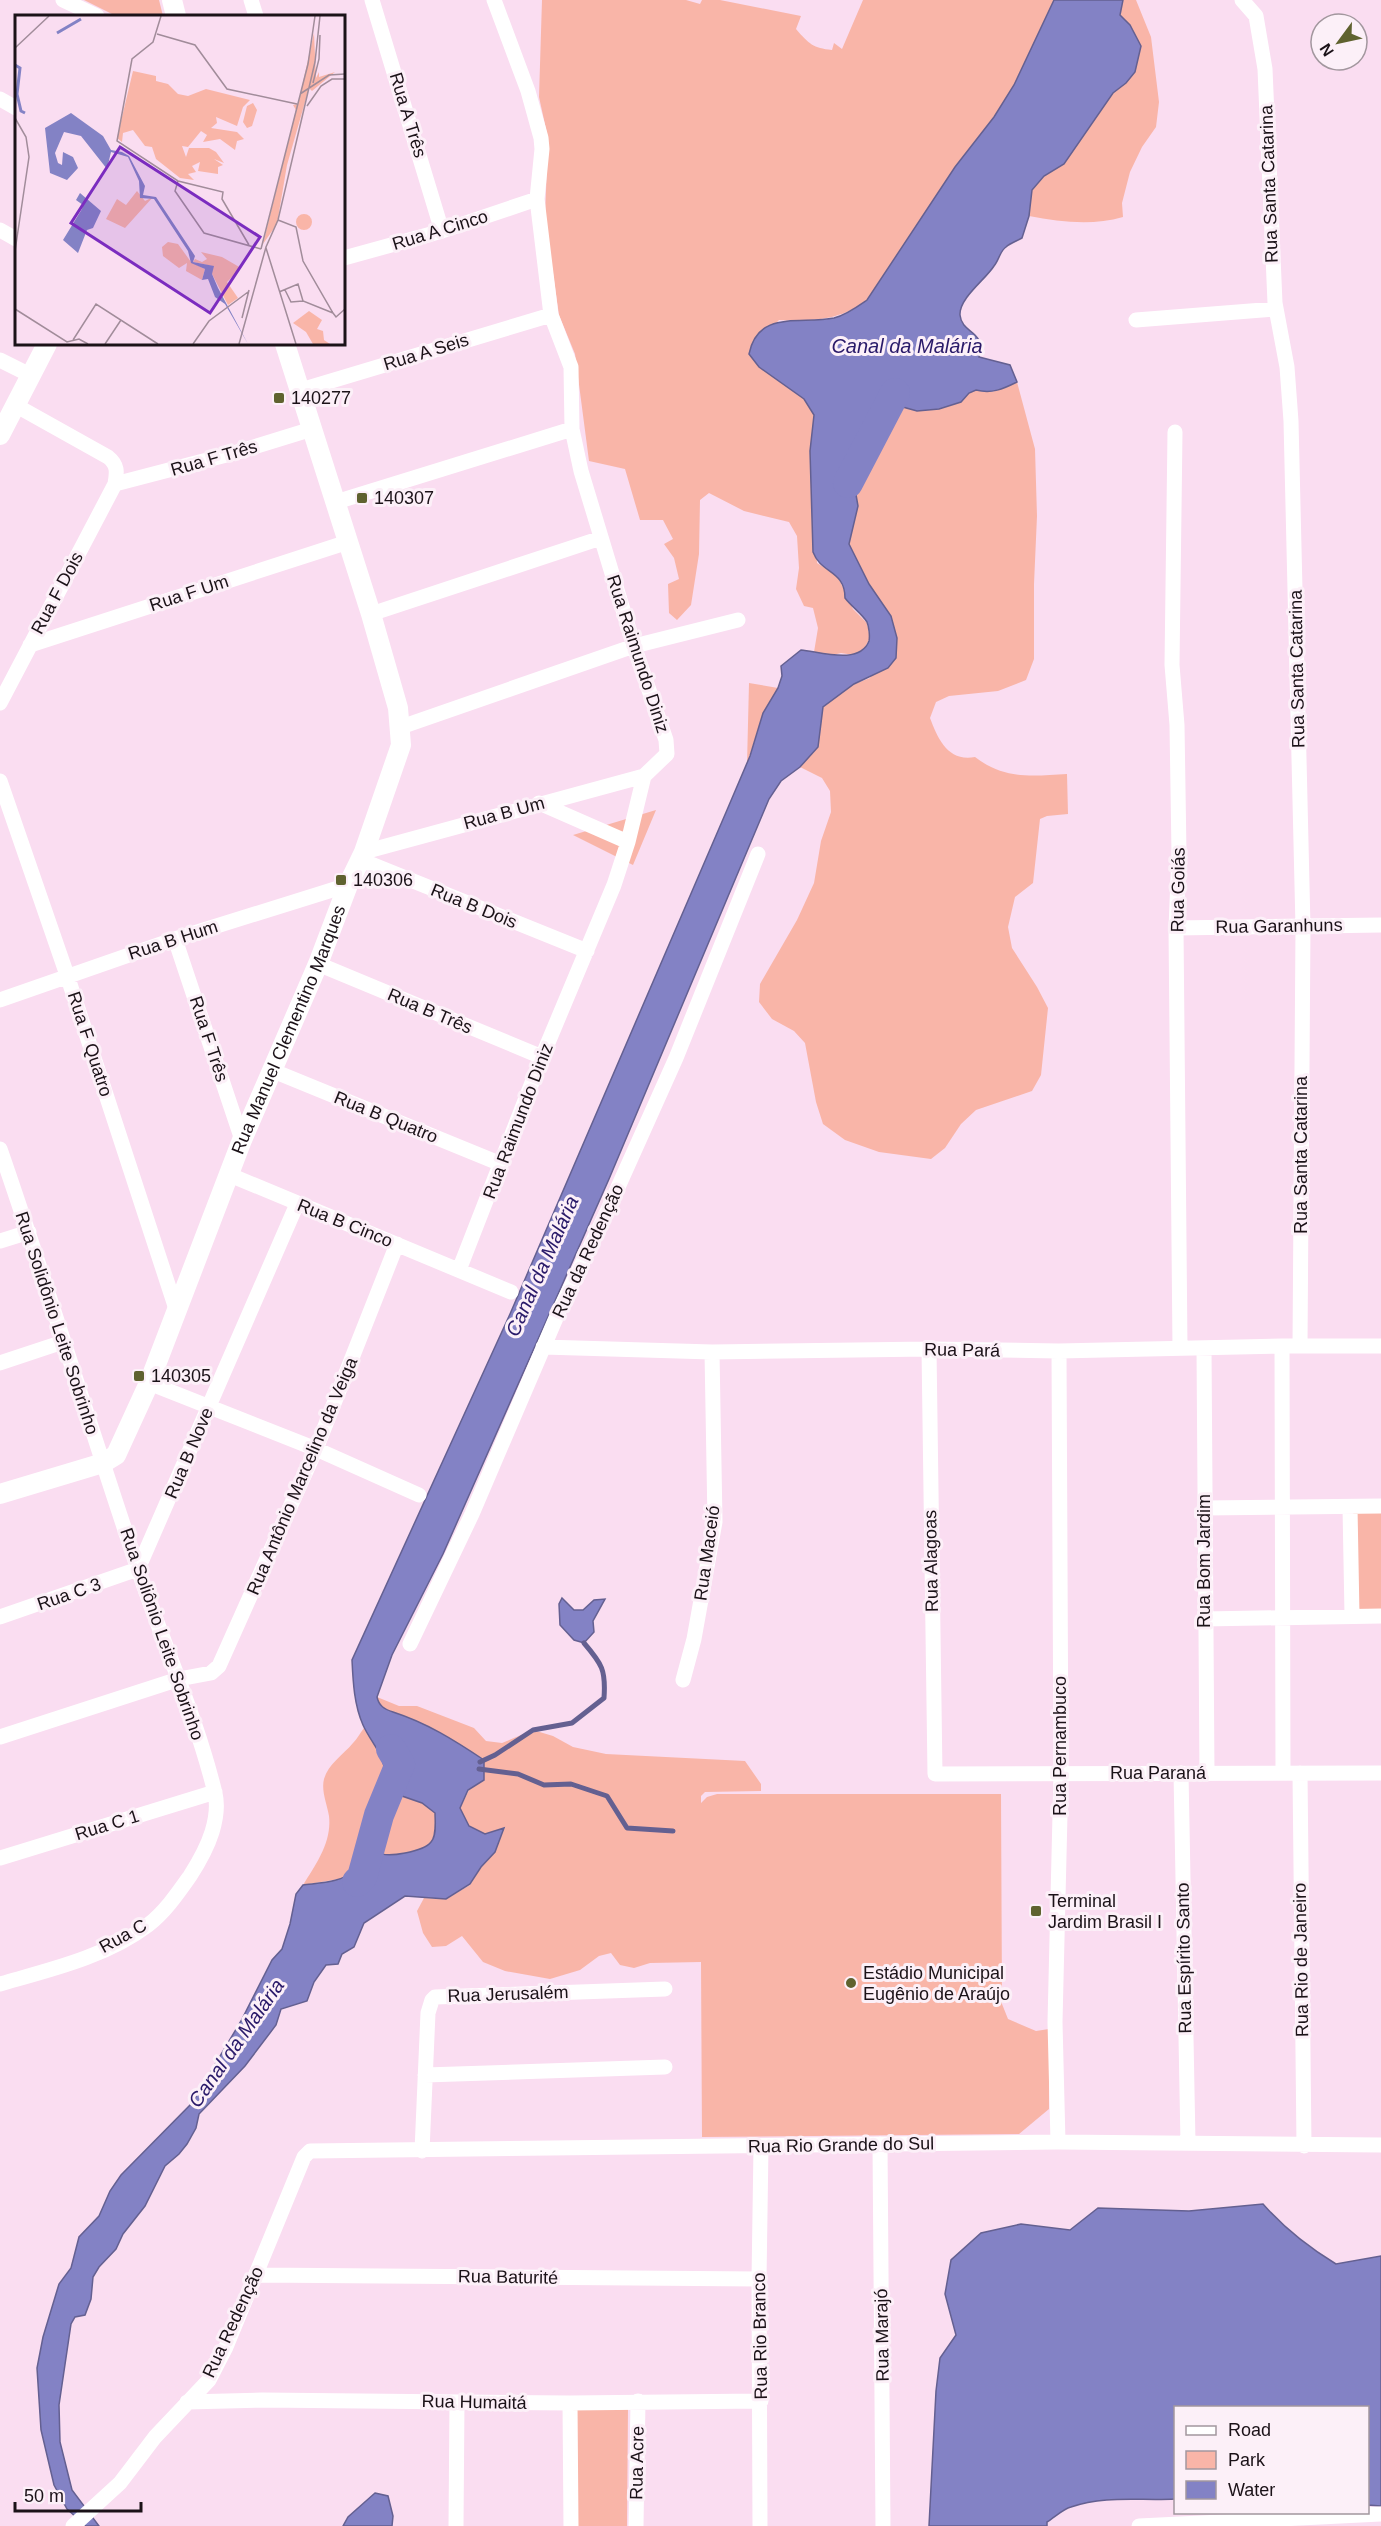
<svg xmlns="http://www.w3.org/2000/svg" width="1381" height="2526" font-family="Arial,sans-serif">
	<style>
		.green { fill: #f9b5a8 }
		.water { fill: #8382c5; stroke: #646091; stroke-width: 1.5 }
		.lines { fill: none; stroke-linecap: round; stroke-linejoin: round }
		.stream { stroke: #646091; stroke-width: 5 }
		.river { stroke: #8382c5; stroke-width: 30 }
		.minor { stroke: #fff; stroke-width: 15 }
		.tertiary { stroke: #fff; stroke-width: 20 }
		.poi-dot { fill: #5f622f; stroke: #fcf0f8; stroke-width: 2 }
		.labels { text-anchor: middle; stroke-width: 6; stroke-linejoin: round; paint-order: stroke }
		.street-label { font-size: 18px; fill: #1b1218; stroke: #fcf0f8 }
		.poi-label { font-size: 18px; fill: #1b1218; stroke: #fcf0f8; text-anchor: start }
		.water-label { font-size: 20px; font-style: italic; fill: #291969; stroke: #fcf0f8 }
		.inset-river { fill: none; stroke: #8382c5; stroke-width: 3 }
		.inset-road { fill: none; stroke: #a18c9a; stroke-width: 1.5 }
		.view { fill: #7b2cbf; fill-opacity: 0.15; stroke: #7b2cbf; stroke-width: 3 }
		.inset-edge { fill: none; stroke: #1b1218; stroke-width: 3 }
	</style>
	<rect width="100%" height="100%" fill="#faddf1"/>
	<path class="green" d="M 84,0 L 159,0 L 163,16 L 116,16 Z
		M 542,0 L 686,0 L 700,4 L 702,0 L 720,0 L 801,16 L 796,29 C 809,44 813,48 832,50 L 834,43 L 842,49 L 863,0 L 1054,0 L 1014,85 L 994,117 L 955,167 L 867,300 C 841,320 812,322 779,320 L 749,354 L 759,367 L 804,399 L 814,415 L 817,563 L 837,575 L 853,609 L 867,623 L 870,638 L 864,649 L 854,655 L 841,653 L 829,656 L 814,652 L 818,628 L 813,608 L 804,606 L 796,589 L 799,568 L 797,536 L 789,522 L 744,511 L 709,493 L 700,500 L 699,554 L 691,605 L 677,620 L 669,613 L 668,584 L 679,579 L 674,558 L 664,544 L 673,539 L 663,520 L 640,520 L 625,469 L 589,461 L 575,354 L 559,315 L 545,217 L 548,138 L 539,97 Z
		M 1123,0 L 1136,0 L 1151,37 L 1159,102 L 1156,127 L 1142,147 L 1130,172 L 1122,203 L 1123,217 C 1092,226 1061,222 1029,216 L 1032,190 L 1044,176 L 1064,164 L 1113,93 L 1126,83 L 1130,25 L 1120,15 Z
		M 1017,382 L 1035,449 L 1037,516 L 1034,584 L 1034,659 L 1026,680 L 998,691 L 949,696 L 936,702 L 930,718 C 938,739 948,762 975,757 C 1005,780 1032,776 1067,774 L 1068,814 L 1047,816 L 1040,819 L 1033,883 L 1015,897 L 1008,927 L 1012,948 L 1037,987 L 1048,1008 L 1041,1075 L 1032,1091 L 976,1110 L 961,1124 L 945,1148 L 931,1159 L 879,1152 L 845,1140 L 823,1124 L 816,1102 L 805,1043 L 794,1031 L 772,1019 L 759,1002 L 760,984 L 797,920 L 814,883 L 821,841 L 831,812 L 830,791 L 822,778 L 800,767 C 815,749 818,729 823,707 L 854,684 L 870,678 L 891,616 L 869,584 L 849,544 L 858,506 L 855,489 L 868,456 L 864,441 L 865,435 L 869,431 L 885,424 L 895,414 L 899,406 L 917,411 L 939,409 L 961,402 L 969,393 L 976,390 C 992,395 1003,389 1017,382 Z
		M 749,683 L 778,688 L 763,713 L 747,764 Z
		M 656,810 L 633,865 L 573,835 Z
		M 1353,1505 L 1381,1505 L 1381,1609 L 1358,1609 Z
		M 377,1697 L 399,1706 L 417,1706 L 474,1728 L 486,1741 L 502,1743 L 533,1730 L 553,1736 L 573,1747 L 606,1754 L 745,1761 L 761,1784 L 761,1791 L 705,1792 L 701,1796 L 701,1803 L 707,1797 L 717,1794 L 1001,1794 L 1002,2004 L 1008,2019 L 1036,2031 L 1049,2029 L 1049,2109 L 1019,2134 L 702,2137 L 701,1962 L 650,1963 L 634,1968 L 620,1965 L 611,1953 L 599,1956 L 580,1970 L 550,1979 L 505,1971 L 483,1962 L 462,1936 L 446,1946 L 432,1947 L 423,1933 L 417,1911 L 424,1898 L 446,1899 L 470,1885 L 481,1867 L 495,1852 L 503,1829 L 485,1834 L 469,1826 L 460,1808 L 484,1760 C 454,1740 427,1723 393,1712 C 384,1709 379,1706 377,1697 Z
		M 364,1728 L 386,1765 L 386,1777 L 402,1796 L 422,1803 L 435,1813 C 435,1821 437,1835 431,1842 C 424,1851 387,1859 377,1852 C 373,1849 369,1841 366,1837 L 354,1857 L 352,1870 L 345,1878 L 303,1885 C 316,1864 332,1842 329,1816 C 327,1804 321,1791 324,1779 C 328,1764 343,1755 353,1743 C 357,1739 360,1733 364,1728 Z
		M 572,2407 L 628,2408 L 627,2526 L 573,2526 Z"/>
	<path class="water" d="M 1054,0 L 1123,0 L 1120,15 L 1130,25 L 1141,46 L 1135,72 L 1126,83 L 1113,93 L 1064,164 L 1044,176 L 1032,190 L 1029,216 L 1022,238 C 1017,241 1010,243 1006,247 C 1000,251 999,260 994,266 C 986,279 959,298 960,315 C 962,335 986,329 979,357 L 1010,365 L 1017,382 C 1003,389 992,394 976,390 L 969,393 L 961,402 L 939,409 L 917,411 L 899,406 L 892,419 L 869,431 L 865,435 L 864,441 L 868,456 L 873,464 L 862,474 L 855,489 L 858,506 L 849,544 L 869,584 L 891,616 L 897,638 L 896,658 L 888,668 L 854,684 L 823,707 L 818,747 L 800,767 L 781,781 L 769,799 L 609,1179 L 443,1554 L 392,1655 L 377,1697 C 379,1706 384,1709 393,1712 C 427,1723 454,1740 484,1760 L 484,1780 L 468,1790 L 460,1808 L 469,1826 L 485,1834 L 504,1828 L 495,1852 L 481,1867 L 470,1884 L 446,1899 L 405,1896 L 364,1923 L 354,1947 L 342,1954 L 338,1964 L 326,1965 L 314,1982 L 307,2001 L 281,2009 L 276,2025 L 245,2066 L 199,2114 L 196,2128 L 187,2144 L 179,2154 L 165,2166 L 145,2206 L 123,2234 L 116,2249 L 99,2267 L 93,2277 L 91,2299 L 85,2315 L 75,2317 L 71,2324 L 59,2405 L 60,2442 L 72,2490 L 99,2526 L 86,2526 L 67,2509 L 54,2485 L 41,2430 L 37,2368 L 43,2337 L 59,2284 L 71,2268 L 79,2237 L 99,2216 L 110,2191 L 121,2175 L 192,2103 L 241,2021 L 272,1960 L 282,1949 L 290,1924 L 296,1894 L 303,1885 C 315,1883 345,1883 352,1870 C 358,1857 352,1850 366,1836 C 369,1841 372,1849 377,1852 C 387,1859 424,1851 431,1842 C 437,1835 435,1821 435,1813 L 422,1803 L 402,1796 L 385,1777 C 386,1756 371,1743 363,1725 C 354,1705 353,1681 352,1660 L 510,1314 L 727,810 L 750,756 L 763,713 L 778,688 L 782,676 L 781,666 L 801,650 C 821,652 860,665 869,641 C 870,636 869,627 867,622 C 862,614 851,606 845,598 C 845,570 821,574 813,552 L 810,451 L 814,415 L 804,399 L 759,367 L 749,354 C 758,309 801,325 834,318 C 846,315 857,307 867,300 L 955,167 L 994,117 L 1014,85 Z
		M 562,1598 L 574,1610 L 583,1610 L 594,1600 L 605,1599 L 593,1621 L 594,1632 L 584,1643 L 574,1640 L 560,1625 L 559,1604 Z
		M 1263,2204 C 1285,2229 1308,2247 1336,2264 L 1381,2256 L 1381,2506 L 1368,2505 L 1368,2408 L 1176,2408 L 1175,2499 C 1140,2501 1105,2495 1071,2507 C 1063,2509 1055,2517 1047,2522 L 1047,2526 L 929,2526 L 936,2391 L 940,2358 L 956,2335 L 945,2294 L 951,2260 L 981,2233 L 1021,2224 L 1070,2230 L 1098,2208 L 1189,2211 Z
		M 375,2493 L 388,2496 L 393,2516 L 392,2526 L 343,2526 L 348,2517 Z"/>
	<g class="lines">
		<path class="stream" d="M 480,1762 L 495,1755 L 533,1730 L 572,1723 L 604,1698 C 606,1670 602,1664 584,1643
			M 479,1769 L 518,1774 L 544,1785 L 571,1784 L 607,1796 L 627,1828 L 673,1831"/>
		<path class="river" d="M 848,483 L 895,393
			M 357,1882 L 362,1877 L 379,1815 L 400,1764 L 391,1749"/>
		<path class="minor" d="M 63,0 L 97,16
			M 251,0 L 256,16
			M 372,0 L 442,231
			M 1242,0 L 1256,16 L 1265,69 L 1275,303 L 1287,367 L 1291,421 L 1303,927 L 1300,1346
			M 0,99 L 16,108
			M 0,230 L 16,239
			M 344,258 L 442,231 L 537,199
			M 1136,320 L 1275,309
			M 0,360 L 30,375
			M 301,390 L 551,315
			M 1175,432 L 1172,665 L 1177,725 L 1179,853 L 1176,928 L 1180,1348
			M 115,484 L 234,453 L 312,429
			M 336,502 L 572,429
			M 371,614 L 601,538
			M 30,645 L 348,542
			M 0,703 L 115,484 C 117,472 118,465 108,457 L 15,405
			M 401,727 L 634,646 L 738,620
			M 0,781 L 67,975 L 176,1309
			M 539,803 L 628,842
			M 364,852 L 644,776
			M 361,860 L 587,951
			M 1176,928 L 1381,925
			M 175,939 L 242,1140
			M 318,964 L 542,1057
			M 0,1000 L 175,939 L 348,885
			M 271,1070 L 501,1164
			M 0,1149 C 48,1287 90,1427 137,1566 C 162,1641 196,1715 215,1793 C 218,1806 216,1819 212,1832 C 207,1848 199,1862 190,1876 C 178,1893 165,1912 148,1925 C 106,1957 49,1970 0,1984
			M 230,1175 L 511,1292
			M 0,1241 L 29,1232
			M 459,1270 L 542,1057 L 614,885 L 628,842 L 644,776 L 667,754 L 666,740 L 634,646 L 581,471 L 572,429 L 571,367 L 551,315 L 537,199 L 542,149 L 541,138 L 528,91 L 494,0
			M 1282,1346 L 1283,1773
			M 543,1347 L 712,1352 L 929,1349 L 1059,1351 L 1282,1346 L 1381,1346
			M 1204,1348 L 1207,1774
			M 929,1349 L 935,1774 L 1381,1773
			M 0,1363 L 63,1342
			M 149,1383 L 316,1449 L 419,1495
			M 1350,1507 L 1352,1615
			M 1204,1508 L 1381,1506
			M 0,1617 L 138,1569 L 297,1204
			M 1204,1619 L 1381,1616
			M 410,1644 L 472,1514 L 559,1311 L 606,1214 L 676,1058 L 758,854
			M 683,1680 L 694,1639 L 715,1522 L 712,1352
			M 0,1737 L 179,1679 L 211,1673 L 219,1666 L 316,1449 L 397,1244
			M 1181,1773 L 1188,2143
			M 1300,1773 L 1304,2146
			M 0,1858 L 215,1792
			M 425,2075 L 665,2067
			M 1058,2142 L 1055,2022 L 1061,1773 L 1059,1351
			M 880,2144 L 883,2526
			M 422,2151 L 428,2013 L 432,2000 L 435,1997 L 665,1989
			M 256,2275 L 759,2279
			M 187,2402 L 262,2400 L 570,2403 L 761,2401
			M 570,2403 L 571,2526
			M 73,2526 L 120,2483 L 155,2437 L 209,2380 L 226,2347 L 304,2157 L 310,2151 L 1058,2142 L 1381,2145
			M 456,2526 L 457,2402
			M 636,2526 L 638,2401
			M 760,2526 L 759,2279 L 761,2147
			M 1139,2526 L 1381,2514"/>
		<g class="tertiary">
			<path d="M 172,0 L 176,16"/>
			<path d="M 0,435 L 47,344"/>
			<path id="s1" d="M 0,1494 L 103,1463 L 116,1455 L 149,1383 L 242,1140 L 318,964 L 348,885 L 364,852 L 401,745 L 398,708 L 371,614 L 285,344"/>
		</g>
	</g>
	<g class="poi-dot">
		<rect x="273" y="392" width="12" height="12" rx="3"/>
		<rect x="356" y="492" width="12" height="12" rx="3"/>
		<rect x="335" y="874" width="12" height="12" rx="3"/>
		<rect x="133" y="1370" width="12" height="12" rx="3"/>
		<rect x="1030" y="1905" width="12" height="12" rx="3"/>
		<circle cx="851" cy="1983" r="6"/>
	</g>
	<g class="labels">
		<g class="street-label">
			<text transform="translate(408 115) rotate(73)" y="6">Rua A Três</text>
			<text transform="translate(1269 184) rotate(-92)" y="6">Rua Santa Catarina</text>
			<text transform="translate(440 230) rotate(-17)" y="6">Rua A Cinco</text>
			<text transform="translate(426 352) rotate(-17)" y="6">Rua A Seis</text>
			<text transform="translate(214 458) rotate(-16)" y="6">Rua F Três</text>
			<text transform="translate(57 593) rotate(-62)" y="6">Rua F Dois</text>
			<text transform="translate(189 593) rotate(-18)" y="6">Rua F Um</text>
			<text transform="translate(638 654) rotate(72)" y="6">Rua Raimundo Diniz</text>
			<text transform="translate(1297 669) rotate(-91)" y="6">Rua Santa Catarina</text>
			<text transform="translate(504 813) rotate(-15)" y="6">Rua B Um</text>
			<text transform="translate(1178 890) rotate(-89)" y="6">Rua Goiás</text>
			<text transform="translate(474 906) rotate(22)" y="6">Rua B Dois</text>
			<text transform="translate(1279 926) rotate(-1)" y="6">Rua Garanhuns</text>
			<text transform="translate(173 940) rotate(-18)" y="6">Rua B Hum</text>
			<text transform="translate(430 1011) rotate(23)" y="6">Rua B Três</text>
			<text dy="6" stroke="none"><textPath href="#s1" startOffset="582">Rua Manuel Clementino Marques</textPath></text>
			<text transform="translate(209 1039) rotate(72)" y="6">Rua F Três</text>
			<text transform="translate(90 1044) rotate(72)" y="6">Rua F Quatro</text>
			<text transform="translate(386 1117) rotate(22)" y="6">Rua B Quatro</text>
			<text transform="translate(518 1121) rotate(-69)" y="6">Rua Raimundo Diniz</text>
			<text transform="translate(1301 1155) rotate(-90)" y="6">Rua Santa Catarina</text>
			<text transform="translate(345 1223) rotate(22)" y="6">Rua B Cinco</text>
			<text transform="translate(588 1251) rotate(-65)" y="6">Rua da Redenção</text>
			<text transform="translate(57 1323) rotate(72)" y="6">Rua Solidônio Leite Sobrinho</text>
			<text transform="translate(962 1350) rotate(1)" y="6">Rua Pará</text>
			<text transform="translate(189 1453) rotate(-67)" y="6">Rua B Nove</text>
			<text transform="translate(302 1476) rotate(-67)" y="6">Rua Antônio Marcelino da Veiga</text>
			<text transform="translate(707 1553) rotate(-82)" y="6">Rua Maceió</text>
			<text transform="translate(931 1561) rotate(-91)" y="6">Rua Alagoas</text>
			<text transform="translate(1204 1561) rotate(-90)" y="6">Rua Bom Jardim</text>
			<text transform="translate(69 1594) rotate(-19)" y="6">Rua C 3</text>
			<text transform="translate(162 1634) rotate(71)" y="6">Rua Soliônio Leite Sobrinho</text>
			<text transform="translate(1060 1746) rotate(-90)" y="6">Rua Pernambuco</text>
			<text x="1158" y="1779">Rua Paraná</text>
			<text transform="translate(107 1825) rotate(-17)" y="6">Rua C 1</text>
			<text transform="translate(123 1936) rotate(-29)" y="6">Rua C</text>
			<text transform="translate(1184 1958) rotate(-91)" y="6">Rua Espírito Santo</text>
			<text transform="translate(1301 1960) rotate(-91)" y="6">Rua Rio de Janeiro</text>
			<text transform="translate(508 1994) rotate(-2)" y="6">Rua Jerusalém</text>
			<text transform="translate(841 2145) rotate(-1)" y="6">Rua Rio Grande do Sul</text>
			<text transform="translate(508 2277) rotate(1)" y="6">Rua Baturité</text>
			<text transform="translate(233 2322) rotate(-65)" y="6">Rua Redenção</text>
			<text transform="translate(882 2335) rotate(-91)" y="6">Rua Marajó</text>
			<text transform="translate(760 2336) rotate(-91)" y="6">Rua Rio Branco</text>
			<text transform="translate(474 2402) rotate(1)" y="6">Rua Humaitá</text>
			<text transform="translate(637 2463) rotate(-89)" y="6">Rua Acre</text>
		</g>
		<g class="poi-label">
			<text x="291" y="404">140277</text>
			<text x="374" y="504">140307</text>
			<text x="353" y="886">140306</text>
			<text x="151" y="1382">140305</text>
			<text x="1048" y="1907">Terminal<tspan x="1048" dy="21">Jardim Brasil I</tspan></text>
			<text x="863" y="1979">Estádio Municipal<tspan x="863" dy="21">Eugênio de Araújo</tspan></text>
		</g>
		<g class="water-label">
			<text x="907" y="353">Canal da Malária</text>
			<text transform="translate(542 1266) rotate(-66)" y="7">Canal da Malária</text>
			<text transform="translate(236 2043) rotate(-55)" y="7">Canal da Malária</text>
		</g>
	</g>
	<g transform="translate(15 15)">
		<rect width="330" height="330" fill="#faddf1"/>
		<path d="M 299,18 L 301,63 L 304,57 L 304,62 L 320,57 L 297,76 L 294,73 L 272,150 L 262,209 L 248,229 L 281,95 L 278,90 L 283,89 ZM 118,56 L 141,61 L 141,66 L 153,69 L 163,79 L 173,81 L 191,74 L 235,85 L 228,92 L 222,111 L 201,102 L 202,108 L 196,113 L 222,117 L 229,124 L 222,126 L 220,135 L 205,124 L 188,127 L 192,120 L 186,116 L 173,132 L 167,131 L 171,142 L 174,133 L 194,133 L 201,137 L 209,148 L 199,144 L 208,150 L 203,152 L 203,159 L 183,156 L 185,147 L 177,151 L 181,157 L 173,159 L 179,165 L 165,163 L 141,144 L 137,132 L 130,131 L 118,115 L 108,118 L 107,127 L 102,123 ZM 238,88 L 242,95 L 237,111 L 232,113 L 228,107 L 232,91 ZM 122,176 L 130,186 L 138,182 L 110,213 L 91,204 L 102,184 L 111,190 ZM281 207a8 8 0 1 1 16 0a8 8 0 1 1-16 0ZM 153,227 L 163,229 L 176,247 L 190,254 L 187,265 L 171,256 L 172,248 L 164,253 L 148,241 L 147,232 ZM 186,237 L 207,242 L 226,253 L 212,267 L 223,283 L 213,290 L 197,259 L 197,251 L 178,247 L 180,244 L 187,247 L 192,244 ZM 294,296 L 307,305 L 302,314 L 308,316 L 309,325 L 315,329 L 298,329 L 291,317 L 278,308 Z" fill="#f9b5a8"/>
		<path d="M 56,98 L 88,121 L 96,135 L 107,137 L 114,141 L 130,171 L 128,180 L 141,182 L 180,241 L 178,247 L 199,251 L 197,259 L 203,273 L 233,329 L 210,289 L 200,282 L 193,264 L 187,265 L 190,254 L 176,248 L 173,236 L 139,184 L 125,183 L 124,166 L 113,142 L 96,137 L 92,154 L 66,121 L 49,117 L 40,138 L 43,148 L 47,150 L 48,137 L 58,142 L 63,153 L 52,165 L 35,158 L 30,113 ZM 65,178 L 86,196 L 78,213 L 72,215 L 63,238 L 48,225 L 67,194 L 68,190 L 61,185 Z" fill="#8382c5"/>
		<path class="inset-river" d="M 42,18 L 66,4M 0,50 L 5,53 L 2,79 L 6,96 L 10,98"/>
		<path class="inset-road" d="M 146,1 L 138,27 L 117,44 L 102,126 L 163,166 L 208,177 L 207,184 L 234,230M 142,19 L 180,30 L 212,74 L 282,89M 0,33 L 34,1M 298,68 L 304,44 L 305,20M 285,79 L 314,60 L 330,59M 292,91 L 306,71 L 317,64 L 330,64M 0,103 L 11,122 L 14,142 L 0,236M 163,166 L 160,176 L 189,218 L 246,234M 263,205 L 281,212 L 288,246 L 318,298 L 321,302 L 330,294M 251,233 L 281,329M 246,234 L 293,49 L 300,1M 270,275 L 276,287 L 288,286M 264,277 L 283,269 L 288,286 L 318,298M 0,294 L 52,327 L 64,324 L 73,329M 227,303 L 234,275M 58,325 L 81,289 L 143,329M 90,329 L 106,305M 178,329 L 194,306 L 233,277M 224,329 L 251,232 L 263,205 L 300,47 L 305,1"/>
		<path class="view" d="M 105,132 L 245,222 L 195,298 L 56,208 Z"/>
		<rect width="330" height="330" class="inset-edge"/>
	</g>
	<rect x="1174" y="2406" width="195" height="108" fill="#fcf0f8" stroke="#a2979e" stroke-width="1.5"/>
	<rect x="1186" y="2426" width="30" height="9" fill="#ffffff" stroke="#a2979e" stroke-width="1.5"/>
	<text x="1228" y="2436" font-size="18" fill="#1b1218">Road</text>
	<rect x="1186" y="2451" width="30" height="18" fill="#f9b5a8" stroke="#a2979e" stroke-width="1.5"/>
	<text x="1228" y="2466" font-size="18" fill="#1b1218">Park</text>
	<rect x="1186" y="2481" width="30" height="18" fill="#8382c5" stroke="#a2979e" stroke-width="1.5"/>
	<text x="1228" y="2496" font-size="18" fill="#1b1218">Water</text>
	<g transform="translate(1339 42) rotate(237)"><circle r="28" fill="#fcf0f8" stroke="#a2979e" stroke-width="1.5"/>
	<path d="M0-4.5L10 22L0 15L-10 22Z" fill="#5f622f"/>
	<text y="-9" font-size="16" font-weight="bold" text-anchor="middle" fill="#1b1218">N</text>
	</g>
	<path d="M15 2502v9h126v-9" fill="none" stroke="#1b1218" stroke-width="3"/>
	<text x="24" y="2502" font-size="18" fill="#1b1218" stroke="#fcf0f8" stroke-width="4.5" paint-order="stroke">50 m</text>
</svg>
